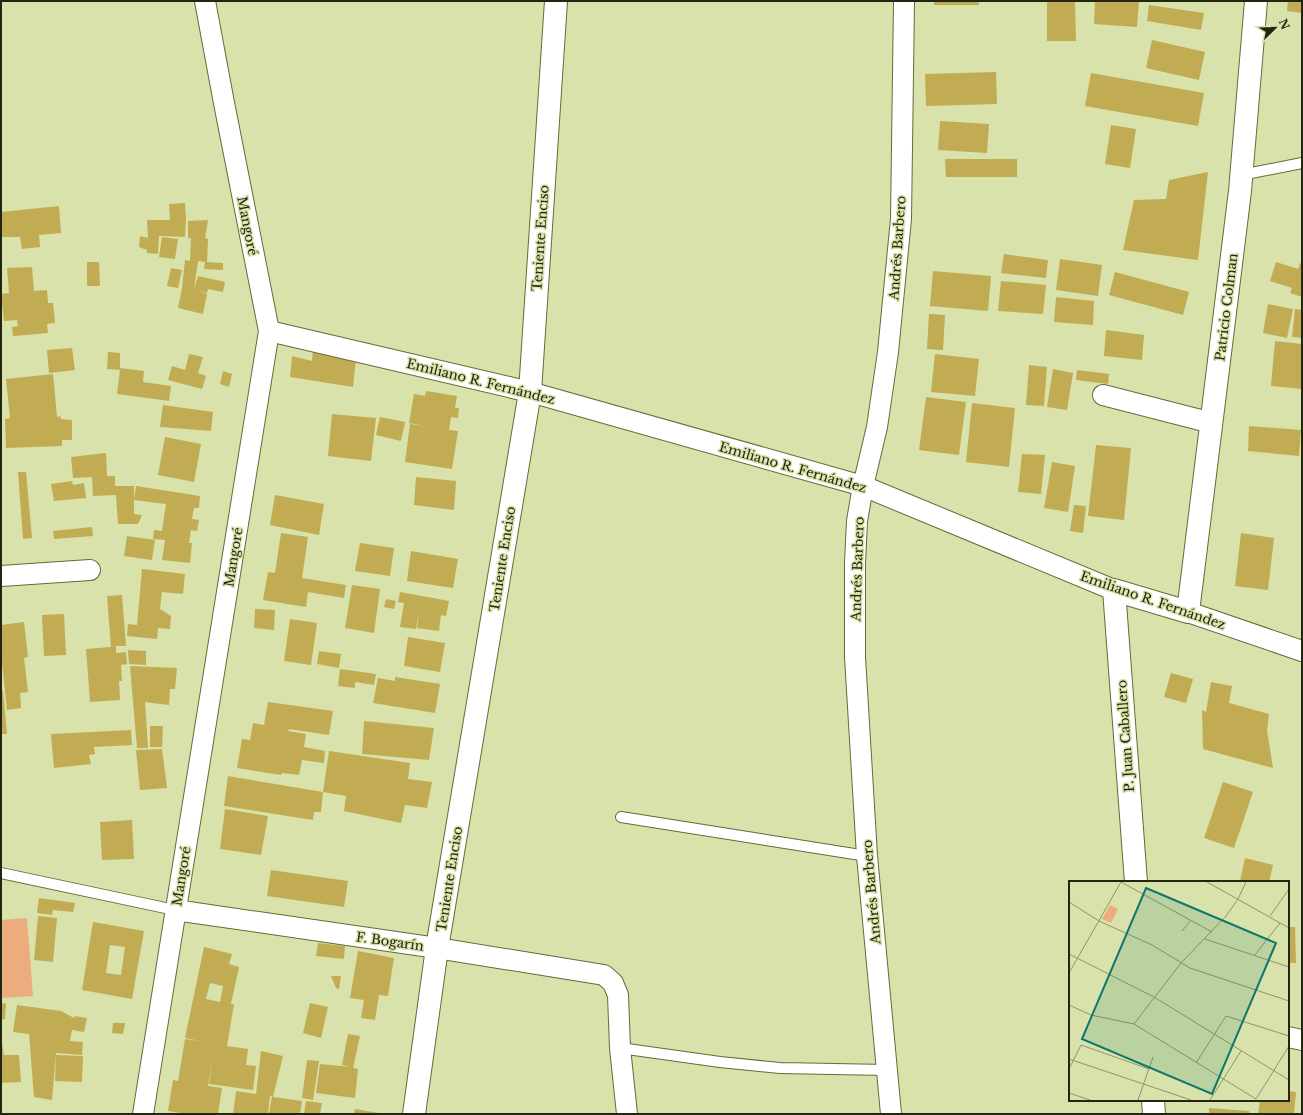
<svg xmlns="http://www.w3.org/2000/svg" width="1303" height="1115" font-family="'Libre Baskerville',serif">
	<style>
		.green { fill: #edac7e }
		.building { fill: #c1ac54; fill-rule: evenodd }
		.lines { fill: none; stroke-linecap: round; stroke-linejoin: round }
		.lane-casing { stroke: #646b38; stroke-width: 12 }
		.street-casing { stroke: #646b38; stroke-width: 22 }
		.secondary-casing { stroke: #646b38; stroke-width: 24 }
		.lane { stroke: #fff; stroke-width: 10 }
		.street { stroke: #fff; stroke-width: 20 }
		.secondary { stroke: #fff; stroke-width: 22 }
		.labels { text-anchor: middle; stroke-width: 3; stroke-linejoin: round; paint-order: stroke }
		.street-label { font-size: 13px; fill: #22250f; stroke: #d8e2aa }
		.inset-road { fill: none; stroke: #8f966c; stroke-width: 1 }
		.view { fill: #0f766e; fill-opacity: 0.15; stroke: #0f766e; stroke-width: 2 }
		.inset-edge { fill: none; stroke: #22250f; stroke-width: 2 }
	</style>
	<rect width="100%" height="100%" fill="#d8e2aa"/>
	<path class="green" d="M 27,918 L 33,996 L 1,998 L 1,920 Z"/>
	<path class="building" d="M 934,1 L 979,1 L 979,5 L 934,5 Z
		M 1047,1 L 1075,1 L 1076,41 L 1047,41 Z
		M 1095,1 L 1139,1 L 1137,27 L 1094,24 Z
		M 1288,1 L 1302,1 L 1302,13 L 1287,11 Z
		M 1149,5 L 1204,13 L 1201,30 L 1147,21 Z
		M 1152,40 L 1205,52 L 1199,80 L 1146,68 Z
		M 996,72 L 997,104 L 926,106 L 925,74 Z
		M 1091,73 L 1204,93 L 1198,126 L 1085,106 Z
		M 940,121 L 989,124 L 987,153 L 938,150 Z
		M 1111,125 L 1136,129 L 1130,168 L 1105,164 Z
		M 945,159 L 1017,159 L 1017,177 L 946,177 Z
		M 1208,172 L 1198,260 L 1123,250 L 1134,200 L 1166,199 L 1169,180 Z
		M 185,203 L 186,219 L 185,237 L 159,236 L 158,254 L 147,253 L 147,250 L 139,247 L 140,236 L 148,238 L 147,220 L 170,220 L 169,204 Z
		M 59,206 L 61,233 L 39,235 L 40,247 L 22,249 L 20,237 L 1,237 L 1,212 Z
		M 208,220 L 205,238 L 208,239 L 207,262 L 223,263 L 223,270 L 204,269 L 205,262 L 198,261 L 194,290 L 198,276 L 225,282 L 223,292 L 208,289 L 207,293 L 199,291 L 207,294 L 203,314 L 178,308 L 182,288 L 185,260 L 190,261 L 191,238 L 188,238 L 188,221 Z
		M 162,237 L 178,239 L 175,259 L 159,257 Z
		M 1004,254 L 1048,260 L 1046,278 L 1001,273 Z
		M 1060,259 L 1102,265 L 1098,296 L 1056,290 Z
		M 87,262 L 99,262 L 100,286 L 87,286 Z
		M 1276,262 L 1298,269 L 1300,263 L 1302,264 L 1302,297 L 1290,293 L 1292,288 L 1270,281 Z
		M 32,267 L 34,291 L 47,290 L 48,303 L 53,303 L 55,323 L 47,324 L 48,333 L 13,336 L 12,327 L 18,326 L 17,320 L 4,321 L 1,294 L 9,293 L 7,268 Z
		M 171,268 L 182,270 L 178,288 L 167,286 Z
		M 933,271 L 991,276 L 988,311 L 930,306 Z
		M 1115,272 L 1189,292 L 1183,315 L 1109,295 Z
		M 1001,281 L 1046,285 L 1043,314 L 998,311 Z
		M 1056,297 L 1094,301 L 1093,325 L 1054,322 Z
		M 1268,304 L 1293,309 L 1287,338 L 1263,333 Z
		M 1295,309 L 1302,310 L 1302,338 L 1292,337 Z
		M 929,314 L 945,315 L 943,350 L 927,349 Z
		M 1106,330 L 1144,335 L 1142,360 L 1104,356 Z
		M 1275,341 L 1302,344 L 1302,389 L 1271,386 Z
		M 72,348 L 75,370 L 49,373 L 47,350 Z
		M 313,348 L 356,359 L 353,387 L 290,377 L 292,356 L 312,361 Z
		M 108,352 L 120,353 L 120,368 L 144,371 L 143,382 L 171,386 L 169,401 L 117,394 L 120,370 L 107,369 Z
		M 189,354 L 203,357 L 198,373 L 206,376 L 202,389 L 168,380 L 172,366 L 185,370 Z
		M 935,354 L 979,359 L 975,396 L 931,392 Z
		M 1029,365 L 1047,367 L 1044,406 L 1026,405 Z
		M 1053,369 L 1073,373 L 1067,410 L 1047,407 Z
		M 1077,370 L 1109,374 L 1108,384 L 1076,380 Z
		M 223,371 L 232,374 L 229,387 L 220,384 Z
		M 53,374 L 57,417 L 60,416 L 61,419 L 72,420 L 72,440 L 62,440 L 62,446 L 6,448 L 5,419 L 10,418 L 6,379 Z
		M 426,391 L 457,396 L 455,408 L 459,408 L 458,418 L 451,417 L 449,430 L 458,431 L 452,469 L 405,462 L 410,424 L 425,426 L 409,423 L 414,394 L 425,396 Z
		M 926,397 L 966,402 L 959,455 L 919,450 Z
		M 972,403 L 1015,408 L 1009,467 L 966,462 Z
		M 163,405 L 213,412 L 211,431 L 160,427 Z
		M 332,414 L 376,418 L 371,461 L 328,456 Z
		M 380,417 L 405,422 L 401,441 L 376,435 Z
		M 1249,426 L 1301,430 L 1299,456 L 1248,451 Z
		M 165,437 L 201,444 L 194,482 L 158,475 Z
		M 1096,445 L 1131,448 L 1124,520 L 1088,516 Z
		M 106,453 L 107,476 L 115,476 L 115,486 L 134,486 L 134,514 L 142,515 L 138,524 L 118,524 L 116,495 L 93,496 L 92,477 L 73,478 L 71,457 Z
		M 1022,454 L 1045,455 L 1041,494 L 1018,492 Z
		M 1052,462 L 1075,466 L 1068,512 L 1044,508 Z
		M 18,472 L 26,472 L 32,538 L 23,539 Z
		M 416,477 L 456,481 L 454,510 L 414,505 Z
		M 72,481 L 73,485 L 84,483 L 86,498 L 54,501 L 51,484 Z
		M 136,486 L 200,496 L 199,508 L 194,508 L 192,519 L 199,520 L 197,531 L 191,530 L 189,543 L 192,543 L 190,563 L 162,560 L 165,540 L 153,539 L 154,530 L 162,531 L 166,504 L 134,500 Z
		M 275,495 L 324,504 L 319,535 L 270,525 Z
		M 1074,505 L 1086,506 L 1083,533 L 1070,531 Z
		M 92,527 L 93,536 L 54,539 L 53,531 Z
		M 281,533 L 308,537 L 302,578 L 346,585 L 344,598 L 308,592 L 306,607 L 263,600 L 268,572 L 275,573 Z
		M 1241,533 L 1274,538 L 1268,590 L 1235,586 Z
		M 127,536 L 155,540 L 152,560 L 124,556 Z
		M 360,543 L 394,548 L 390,576 L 355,571 Z
		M 411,551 L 458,559 L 453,588 L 407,581 Z
		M 142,569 L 185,574 L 183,594 L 162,592 L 160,609 L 171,616 L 170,629 L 158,628 L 157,639 L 127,636 L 128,624 L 137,625 Z
		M 352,585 L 380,589 L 374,633 L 345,628 Z
		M 400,592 L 449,601 L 446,616 L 441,615 L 439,631 L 417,628 L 419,611 L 416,629 L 400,627 L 404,603 L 398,602 Z
		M 122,595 L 126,646 L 116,646 L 116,653 L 126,652 L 127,664 L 121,665 L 122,681 L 119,681 L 120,700 L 90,702 L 86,649 L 111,647 L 107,596 Z
		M 386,599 L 396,601 L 394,609 L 384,607 Z
		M 255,609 L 275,610 L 274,630 L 254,628 Z
		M 64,614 L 66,655 L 44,656 L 42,615 Z
		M 290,619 L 317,623 L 311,665 L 284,661 Z
		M 24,622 L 28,657 L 24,658 L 28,692 L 20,693 L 21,708 L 7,710 L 1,653 L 1,625 Z
		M 408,637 L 445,643 L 440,672 L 404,666 Z
		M 128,650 L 146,651 L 146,665 L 129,664 Z
		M 319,651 L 341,654 L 339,668 L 317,664 Z
		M 130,666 L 177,668 L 175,689 L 170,689 L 169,705 L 145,702 L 148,748 L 137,748 Z
		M 340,669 L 376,674 L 374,685 L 355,682 L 355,688 L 338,686 Z
		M 1171,673 L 1193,679 L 1186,703 L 1164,697 Z
		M 395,677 L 440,684 L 435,713 L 373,703 L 378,678 L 395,681 Z
		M 1211,682 L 1232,686 L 1229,703 L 1269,714 L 1267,730 L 1273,768 L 1203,749 L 1202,710 L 1206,712 Z
		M 3,690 L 7,734 L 1,734 L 1,691 Z
		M 268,702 L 333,711 L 329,735 L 289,729 L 288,731 L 306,734 L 304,747 L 325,751 L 324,763 L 302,760 L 299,775 L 282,773 L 281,775 L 237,768 L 242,739 L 250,740 L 253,723 L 264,725 Z
		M 364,721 L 434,728 L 429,760 L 362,754 Z
		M 150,726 L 163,726 L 162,747 L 150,747 Z
		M 131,730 L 132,745 L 94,747 L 95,754 L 89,755 L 91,764 L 54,768 L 51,734 Z
		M 162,749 L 167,788 L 140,790 L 136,750 Z
		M 329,751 L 410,763 L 408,779 L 432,782 L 427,808 L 405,805 L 401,823 L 344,811 L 346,796 L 323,792 Z
		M 228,776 L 323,792 L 321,812 L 314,812 L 313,820 L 224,806 Z
		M 1223,782 L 1253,792 L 1234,848 L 1204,838 Z
		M 225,809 L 268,816 L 261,855 L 220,849 Z
		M 132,820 L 134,859 L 102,860 L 100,822 Z
		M 1245,858 L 1273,865 L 1269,882 L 1240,881 Z
		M 271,870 L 348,881 L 344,907 L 267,896 Z
		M 39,898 L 75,903 L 73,912 L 53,910 L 52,915 L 37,913 Z
		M 38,916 L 57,918 L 53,962 L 34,960 Z
		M 93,922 L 144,931 L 132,999 L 82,990 ZM 110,945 L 125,947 L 121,975 L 106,973 Z
		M 1288,927 L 1295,927 L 1296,963 L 1288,963 Z
		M 318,943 L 345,946 L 344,959 L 316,956 Z
		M 204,947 L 232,954 L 229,964 L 239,967 L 231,1004 L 234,1004 L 227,1046 L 248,1049 L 246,1065 L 256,1066 L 253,1090 L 209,1084 L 212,1061 L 208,1086 L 222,1088 L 218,1114 L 187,1114 L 168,1111 L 173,1080 L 178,1081 L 185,1039 L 200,1041 L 185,1038 ZM 210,983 L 223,986 L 220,1002 L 206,999 Z
		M 358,951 L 394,958 L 388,996 L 379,995 L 375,1020 L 361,1018 L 364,1000 L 350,998 Z
		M 331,976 L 341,976 L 339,989 L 336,988 Z
		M 6,1003 L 5,1019 L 1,1020 L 1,1004 Z
		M 310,1003 L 328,1007 L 321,1038 L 303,1033 Z
		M 17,1005 L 61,1011 L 74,1018 L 75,1016 L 87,1018 L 84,1032 L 72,1030 L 70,1041 L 83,1042 L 82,1055 L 56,1053 L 52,1100 L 34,1097 L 29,1034 L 13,1032 Z
		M 113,1023 L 125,1023 L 123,1034 L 112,1033 Z
		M 348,1034 L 360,1036 L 353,1068 L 358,1069 L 355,1098 L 316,1093 L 320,1064 L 351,1067 L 342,1065 Z
		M 1,1038 L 4,1055 L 19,1055 L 21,1082 L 1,1083 Z
		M 261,1051 L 283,1056 L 273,1097 L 302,1101 L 300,1114 L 269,1114 L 272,1096 L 270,1096 L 268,1114 L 233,1114 L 236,1091 L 262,1095 L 256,1094 Z
		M 56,1055 L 83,1056 L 82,1082 L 55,1081 Z
		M 307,1060 L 319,1061 L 313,1100 L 302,1098 Z
		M 1288,1091 L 1296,1092 L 1294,1114 L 1258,1114 L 1260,1100 L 1288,1100 Z
		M 306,1101 L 322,1103 L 320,1114 L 304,1114 Z
		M 1209,1108 L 1249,1111 L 1249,1114 L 1209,1114 Z
		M 355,1109 L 379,1113 L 379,1114 L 354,1114 Z"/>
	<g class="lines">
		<defs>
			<path id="lane" d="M 1241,175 L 1302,163
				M 621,817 L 867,856
				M 1,873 L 175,910
				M 620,1048 L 720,1062 L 780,1068 L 887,1070"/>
			<path id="street" d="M 269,331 L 530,392 L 863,486 L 1114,590
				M 1103,395 L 1212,423
				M 1,576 L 90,570
				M 1188,612 L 1302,651
				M 175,910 L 437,948 L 604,975 L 613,983 L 618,995 L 620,1048 L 627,1114
				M 1288,1037 L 1302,1040
				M 143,1114 L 269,331 L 224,103 L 205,1
				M 891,1114 L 867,856 L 855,657 L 855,563 L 857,521 L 863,486 L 877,427 L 888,352 L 901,219 L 904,1"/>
			<path id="secondary" d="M 1136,882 L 1114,590 L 1188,612 L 1240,191 L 1256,1
				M 1153,1100 L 1154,1114
				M 414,1114 L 437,948 L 530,392 L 556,1"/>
		</defs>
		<use href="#lane" class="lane-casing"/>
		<use href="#street" class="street-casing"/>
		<use href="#secondary" class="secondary-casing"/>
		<use href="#lane" class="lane"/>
		<use href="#street" class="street"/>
		<use href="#secondary" class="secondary"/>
	</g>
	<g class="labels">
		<g class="street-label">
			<text transform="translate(248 226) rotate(79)" y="5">Mangoré</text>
			<text transform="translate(540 238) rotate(-86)" y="5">Teniente Enciso</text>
			<text transform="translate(897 248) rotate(-86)" y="5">Andrés Barbero</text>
			<text transform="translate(1226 307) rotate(-83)" y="5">Patricio Colman</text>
			<text transform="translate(481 381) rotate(14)" y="5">Emiliano R. Fernández</text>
			<text transform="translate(793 467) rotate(16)" y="5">Emiliano R. Fernández</text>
			<text transform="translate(233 557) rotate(-81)" y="5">Mangoré</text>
			<text transform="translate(502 559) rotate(-81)" y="5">Teniente Enciso</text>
			<text transform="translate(857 569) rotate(-88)" y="5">Andrés Barbero</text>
			<text transform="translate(1153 600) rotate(19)" y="5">Emiliano R. Fernández</text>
			<text transform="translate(1125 736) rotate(-94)" y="5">P. Juan Caballero</text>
			<text transform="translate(181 876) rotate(-81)" y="5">Mangoré</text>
			<text transform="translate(449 879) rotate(-81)" y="5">Teniente Enciso</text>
			<text transform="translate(871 892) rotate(-95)" y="5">Andrés Barbero</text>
			<text transform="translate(390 941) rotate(8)" y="5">F. Bogarín</text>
		</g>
	</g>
	<g transform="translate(1069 881)">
		<rect width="220" height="220" fill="#d8e2aa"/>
		<path d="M 41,24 L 49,28 L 42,42 L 33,38 Z" fill="#edac7e"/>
		<path class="inset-road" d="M 52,1 L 143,51M 138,1 L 220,47M 0,21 L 30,40 L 83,64 L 121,87 L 220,120M 201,35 L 220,8M 113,50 L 122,39M 136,58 L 220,86M 0,73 L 85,116 L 220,199M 185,75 L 211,42M 0,92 L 52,1M 0,124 L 22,134 L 65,143 L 187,218M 65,143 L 112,82 L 157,35 L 169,18 L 177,1M 0,178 L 122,219M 127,182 L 157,135 L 220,155M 0,188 L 12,164 L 80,188M 0,212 L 21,219M 187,218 L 220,165M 69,219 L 84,176M 141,219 L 172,170"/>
		<path class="view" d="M 77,7 L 207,62 L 143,213 L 13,158 Z"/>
		<rect width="220" height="220" class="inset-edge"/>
	</g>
	<rect width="1303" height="1115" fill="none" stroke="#22250f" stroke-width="4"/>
	<g transform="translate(1275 28) rotate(67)" stroke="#d8e2aa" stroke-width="3" paint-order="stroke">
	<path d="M0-3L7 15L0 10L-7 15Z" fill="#22250f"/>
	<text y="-6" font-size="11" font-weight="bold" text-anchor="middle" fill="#22250f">N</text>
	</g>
</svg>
